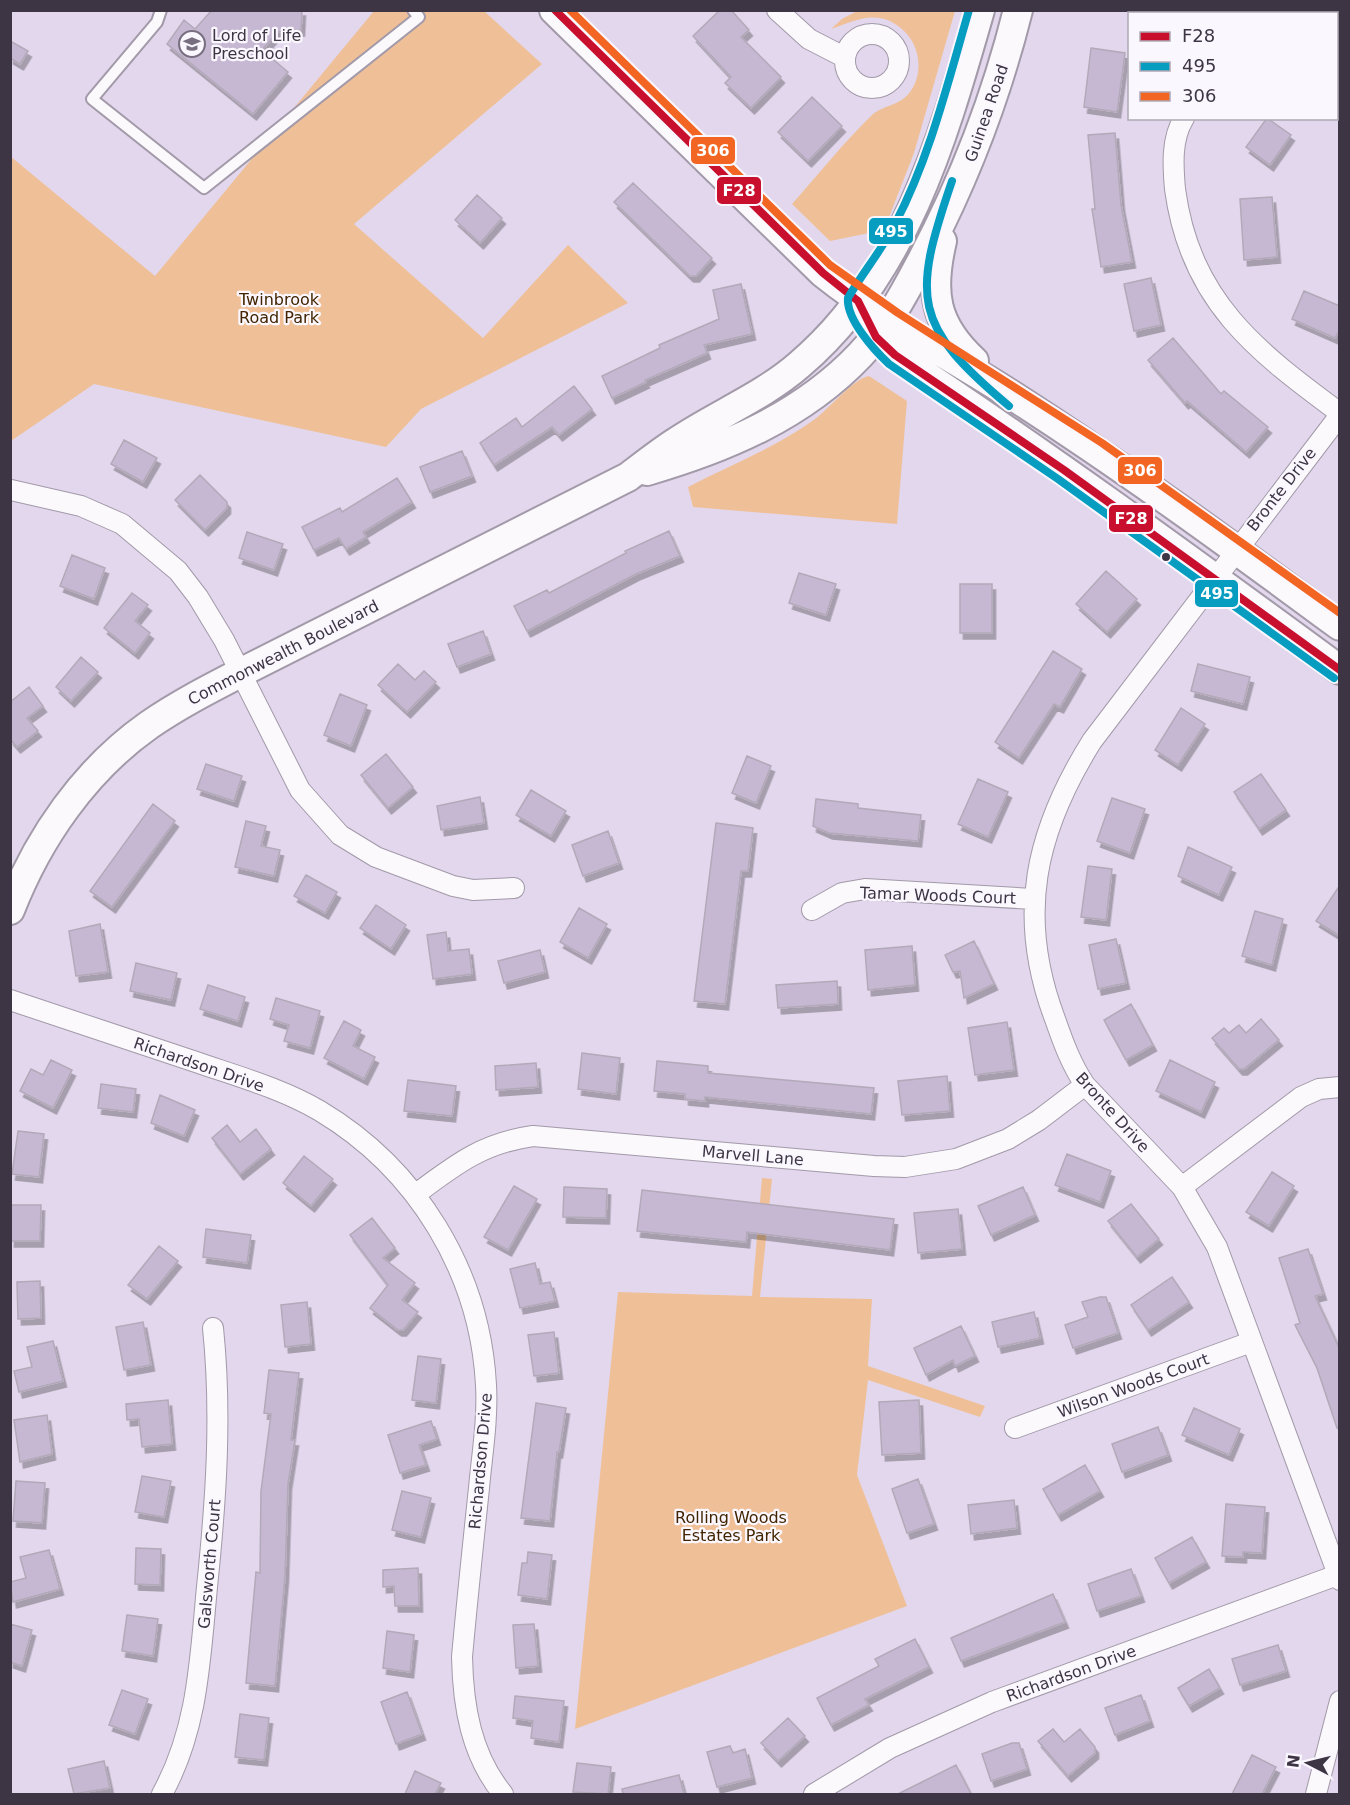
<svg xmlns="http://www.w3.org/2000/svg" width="1350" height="1805" font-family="'DejaVu Sans',sans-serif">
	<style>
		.green { fill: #efc098 }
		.building { fill: #c6b8d2; stroke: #b2a9b9; stroke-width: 1.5; filter: url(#shadow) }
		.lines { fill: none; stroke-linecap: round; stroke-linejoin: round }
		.lane-casing { stroke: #a299a9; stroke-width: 14 }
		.street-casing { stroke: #a299a9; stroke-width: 22 }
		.secondary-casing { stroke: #a299a9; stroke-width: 32 }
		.lane { stroke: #fbf9fc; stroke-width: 10 }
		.street { stroke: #fbf9fc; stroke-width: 20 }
		.secondary { stroke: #fbf9fc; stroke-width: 28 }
		.bus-1-casing { stroke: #fbf7ff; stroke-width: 12 }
		.bus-2-casing { stroke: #fbf7ff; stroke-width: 12 }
		.bus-3-casing { stroke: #fbf7ff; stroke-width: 12 }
		.bus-1 { stroke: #c8102e; stroke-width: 8 }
		.bus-2 { stroke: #069dc0; stroke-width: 8 }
		.bus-3 { stroke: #f26522; stroke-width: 8 }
		.bus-dot { fill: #3d3544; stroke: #fbf7ff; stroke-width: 2 }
		.labels { text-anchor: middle; stroke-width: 4.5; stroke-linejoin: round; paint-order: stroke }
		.poi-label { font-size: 16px; fill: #3d3544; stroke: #fbf7ff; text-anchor: start }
		.street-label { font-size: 16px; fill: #3d3544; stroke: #fbf7ff }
		.park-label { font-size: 16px; fill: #422500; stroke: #fbf7ff }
		.line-badge { stroke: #fbf7ff; stroke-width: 2 }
		.badge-label { font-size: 16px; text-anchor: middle; font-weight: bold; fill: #fff }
	</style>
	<defs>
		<filter id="shadow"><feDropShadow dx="3.5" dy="6" stdDeviation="0" flood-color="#0004"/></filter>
	</defs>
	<rect width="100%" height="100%" fill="#e2d7ec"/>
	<path class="green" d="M 859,10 L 955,11 L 914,153 L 884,230 L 830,241 L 792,204 C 818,175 843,143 872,115 C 883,105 900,106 910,92 C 924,73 920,45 903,30 C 879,8 857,20 831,29 L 842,19 Z
		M 374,11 L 484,11 L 542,64 L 354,224 L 483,338 L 568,245 L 628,303 L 421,409 L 386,447 L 94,384 L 11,441 L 10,156 L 155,276 Z
		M 869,376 L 907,401 L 897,524 L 693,507 L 688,487 C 730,465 777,447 815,419 C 829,409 854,378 869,376 Z
		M 762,1178 L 772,1179 L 760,1297 L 872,1299 L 868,1366 L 985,1406 L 980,1417 L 868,1380 L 857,1475 L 907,1606 L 575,1729 L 618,1292 L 752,1296 Z"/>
	<path class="building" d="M 212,10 L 302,10 L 301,30 L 278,32 L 262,50 L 288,72 L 253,114 L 167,44 L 184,20 L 195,29 Z
		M 720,10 L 731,10 L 749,30 L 741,37 L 781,77 L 751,108 L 725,83 L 731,77 L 693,36 Z
		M 10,41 L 28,51 L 20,64 L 10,58 Z
		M 1091,48 L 1125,53 L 1117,112 L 1084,107 Z
		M 812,97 L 842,126 L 808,161 L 778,132 Z
		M 1267,118 L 1291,135 L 1270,165 L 1246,147 Z
		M 1115,133 L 1121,205 L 1132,262 L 1101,267 L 1092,209 L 1095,209 L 1088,135 Z
		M 633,183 L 712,258 L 696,276 L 690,276 L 614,202 Z
		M 477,195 L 502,218 L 480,243 L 455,220 Z
		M 1272,197 L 1277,257 L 1244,260 L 1240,199 Z
		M 1151,278 L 1161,325 L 1134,331 L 1124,284 Z
		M 741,284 L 752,334 L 704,345 L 707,353 L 645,380 L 646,382 L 612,398 L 602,376 L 660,348 L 659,345 L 719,319 L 713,290 Z
		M 1304,291 L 1340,306 L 1340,329 L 1335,338 L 1292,319 Z
		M 1173,338 L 1221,394 L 1224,391 L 1268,427 L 1246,452 L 1187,401 L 1185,403 L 1148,360 Z
		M 574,386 L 592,409 L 559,435 L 552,427 L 494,465 L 480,443 L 516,418 L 522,427 Z
		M 124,440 L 157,458 L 143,482 L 111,464 Z
		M 462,451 L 472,476 L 430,492 L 420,467 Z
		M 200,475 L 227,502 L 227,508 L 205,530 L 175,500 Z
		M 397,478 L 412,502 L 363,532 L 366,537 L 346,549 L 339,538 L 314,550 L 302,527 L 340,508 L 342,512 Z
		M 669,531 L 680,556 L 636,574 L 527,631 L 514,606 L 547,590 L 549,593 L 626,553 L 625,551 Z
		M 247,532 L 283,544 L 274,570 L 239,558 Z
		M 72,555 L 105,568 L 94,599 L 60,586 Z
		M 1106,571 L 1137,599 L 1107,632 L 1076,604 Z
		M 799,573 L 836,584 L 826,615 L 789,603 Z
		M 960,584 L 992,584 L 992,633 L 960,633 Z
		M 132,593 L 148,605 L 135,621 L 150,633 L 135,653 L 104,628 Z
		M 483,631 L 491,654 L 457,667 L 448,644 Z
		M 1053,651 L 1082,669 L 1060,707 L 1054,704 L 1019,758 L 995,742 Z
		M 81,657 L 98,672 L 71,701 L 56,687 Z
		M 398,664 L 415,680 L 424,671 L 436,682 L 407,712 L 378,685 Z
		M 1198,664 L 1250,677 L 1243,704 L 1191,691 Z
		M 29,687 L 43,706 L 27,718 L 38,731 L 17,747 L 10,739 L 10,702 Z
		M 340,694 L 367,705 L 351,746 L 324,735 Z
		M 1181,708 L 1205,724 L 1178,765 L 1155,750 Z
		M 386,754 L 413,787 L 388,808 L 361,775 Z
		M 747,756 L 771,766 L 756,803 L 732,793 Z
		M 206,764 L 242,776 L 234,801 L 197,789 Z
		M 1261,774 L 1286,810 L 1259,829 L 1234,792 Z
		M 978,779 L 1008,792 L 988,837 L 958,824 Z
		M 531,790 L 566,811 L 551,836 L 516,815 Z
		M 480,797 L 484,823 L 441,830 L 437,806 Z
		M 1112,798 L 1145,809 L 1130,853 L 1097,841 Z
		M 816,799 L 858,804 L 858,808 L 921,815 L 918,841 L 829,833 L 813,826 Z
		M 153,804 L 175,821 L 112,907 L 90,891 Z
		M 246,821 L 266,826 L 261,846 L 280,850 L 274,876 L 235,867 Z
		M 716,823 L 753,828 L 748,871 L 741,871 L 725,1004 L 694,1001 Z
		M 608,831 L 619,863 L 583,876 L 572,845 Z
		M 1188,847 L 1232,867 L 1219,895 L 1178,876 Z
		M 1088,866 L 1112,869 L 1106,920 L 1081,917 Z
		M 306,875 L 337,892 L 325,913 L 294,896 Z
		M 1340,885 L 1340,936 L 1316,921 Z
		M 376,905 L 406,925 L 391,949 L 360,928 Z
		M 579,908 L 607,924 L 588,958 L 560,942 Z
		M 1255,911 L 1283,919 L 1272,965 L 1242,956 Z
		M 100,924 L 108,972 L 76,976 L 69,931 Z
		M 446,932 L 448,951 L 469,949 L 472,974 L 433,979 L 427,935 Z
		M 1116,939 L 1126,983 L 1098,989 L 1089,945 Z
		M 974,941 L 994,984 L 964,998 L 960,971 L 953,972 L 945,955 Z
		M 912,946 L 915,985 L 868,990 L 865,950 Z
		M 540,950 L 545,972 L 504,983 L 498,961 Z
		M 136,963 L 177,973 L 171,1000 L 130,991 Z
		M 837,981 L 838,1004 L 778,1008 L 776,985 Z
		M 208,985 L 245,997 L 238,1021 L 200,1009 Z
		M 276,998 L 320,1011 L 310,1048 L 284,1041 L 289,1025 L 270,1019 Z
		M 1131,1004 L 1153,1045 L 1126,1060 L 1104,1020 Z
		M 1261,1019 L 1279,1040 L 1244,1069 L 1239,1069 L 1212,1038 L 1224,1028 L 1229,1033 L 1239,1025 L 1246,1033 Z
		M 344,1021 L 361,1030 L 353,1046 L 375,1057 L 364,1079 L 324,1058 Z
		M 1007,1022 L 1014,1070 L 975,1075 L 968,1028 Z
		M 582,1053 L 620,1058 L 616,1094 L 578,1089 Z
		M 51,1060 L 72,1070 L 53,1108 L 20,1091 L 31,1069 L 43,1075 Z
		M 1170,1060 L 1215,1082 L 1201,1112 L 1156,1091 Z
		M 657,1061 L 708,1066 L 708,1073 L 874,1088 L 871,1114 L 705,1097 L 705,1101 L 685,1099 L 685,1094 L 654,1091 Z
		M 536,1063 L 538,1087 L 496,1090 L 495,1066 Z
		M 947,1076 L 950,1111 L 902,1115 L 898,1081 Z
		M 408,1080 L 456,1086 L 452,1116 L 404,1111 Z
		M 101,1084 L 136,1089 L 133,1112 L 98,1108 Z
		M 160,1095 L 195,1110 L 184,1136 L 151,1123 Z
		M 227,1125 L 240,1142 L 256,1129 L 271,1149 L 240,1174 L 212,1138 Z
		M 18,1131 L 44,1134 L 39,1177 L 12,1174 Z
		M 1067,1154 L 1111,1171 L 1100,1202 L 1055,1185 Z
		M 304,1156 L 333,1179 L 311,1206 L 283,1183 Z
		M 1272,1172 L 1294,1186 L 1269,1226 L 1246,1212 Z
		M 514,1186 L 537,1199 L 508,1250 L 484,1237 Z
		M 564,1187 L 607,1189 L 606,1218 L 563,1217 Z
		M 1023,1187 L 1035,1215 L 991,1235 L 978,1206 Z
		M 642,1190 L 894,1219 L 890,1250 L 747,1232 L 746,1242 L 637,1231 Z
		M 1131,1204 L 1159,1239 L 1137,1257 L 1108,1221 Z
		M 11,1205 L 41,1205 L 40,1241 L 11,1241 Z
		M 958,1209 L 962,1249 L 918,1253 L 914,1213 Z
		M 372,1218 L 395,1248 L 383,1258 L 415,1283 L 402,1300 L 418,1312 L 403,1330 L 398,1330 L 370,1308 L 388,1285 L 350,1235 Z
		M 206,1229 L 251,1235 L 247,1263 L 203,1257 Z
		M 159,1246 L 178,1261 L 147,1299 L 128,1285 Z
		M 1308,1249 L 1323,1294 L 1315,1296 L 1340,1350 L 1340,1428 L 1337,1428 L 1317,1368 L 1295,1325 L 1300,1323 L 1279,1258 Z
		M 535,1263 L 540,1284 L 550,1282 L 555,1301 L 520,1308 L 510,1269 Z
		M 1172,1277 L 1189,1302 L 1148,1330 L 1131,1305 Z
		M 40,1281 L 41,1318 L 18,1319 L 17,1282 Z
		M 1100,1297 L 1106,1297 L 1118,1333 L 1073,1348 L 1065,1325 L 1088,1317 L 1082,1302 Z
		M 307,1302 L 311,1344 L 285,1347 L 281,1305 Z
		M 1034,1312 L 1040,1338 L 998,1347 L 992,1322 Z
		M 143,1322 L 151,1365 L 124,1370 L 116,1327 Z
		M 961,1326 L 975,1356 L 955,1366 L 953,1360 L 926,1375 L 914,1348 Z
		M 554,1332 L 559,1373 L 534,1376 L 528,1335 Z
		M 53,1341 L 63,1381 L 19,1392 L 14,1371 L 32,1367 L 27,1347 Z
		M 418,1356 L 441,1359 L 436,1403 L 412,1400 Z
		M 269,1370 L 299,1373 L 291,1440 L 295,1440 L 288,1484 L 285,1576 L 275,1686 L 246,1683 L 256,1572 L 260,1573 L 261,1491 L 271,1414 L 264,1413 Z
		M 168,1400 L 172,1444 L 142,1447 L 139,1419 L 127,1420 L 126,1404 Z
		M 919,1400 L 921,1453 L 882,1455 L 879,1402 Z
		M 536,1403 L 566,1408 L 559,1452 L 557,1452 L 550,1521 L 521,1518 Z
		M 1194,1408 L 1240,1429 L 1229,1455 L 1182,1435 Z
		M 47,1415 L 52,1454 L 20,1462 L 14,1420 Z
		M 431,1421 L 437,1439 L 419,1445 L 426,1465 L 400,1473 L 388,1435 Z
		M 1158,1427 L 1168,1455 L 1122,1472 L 1112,1444 Z
		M 1085,1465 L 1100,1491 L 1058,1515 L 1043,1489 Z
		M 142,1476 L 171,1481 L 164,1517 L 135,1512 Z
		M 918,1479 L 934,1524 L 907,1533 L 892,1489 Z
		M 16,1481 L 45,1483 L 42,1523 L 13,1521 Z
		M 402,1491 L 431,1498 L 421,1537 L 392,1530 Z
		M 1014,1500 L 1017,1528 L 971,1534 L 968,1505 Z
		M 1226,1504 L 1265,1507 L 1262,1553 L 1243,1552 L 1243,1557 L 1222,1556 Z
		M 1192,1537 L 1206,1562 L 1169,1583 L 1155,1558 Z
		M 136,1548 L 161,1549 L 160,1585 L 135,1584 Z
		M 49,1550 L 60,1589 L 13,1602 L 10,1582 L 26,1578 L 20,1557 Z
		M 528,1552 L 552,1555 L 547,1599 L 518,1595 L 522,1563 L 527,1563 Z
		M 418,1568 L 419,1606 L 395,1606 L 394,1586 L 383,1587 L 383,1570 Z
		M 1131,1569 L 1141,1596 L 1097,1611 L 1088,1584 Z
		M 1053,1594 L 1065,1622 L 961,1661 L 951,1638 Z
		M 127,1615 L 158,1619 L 153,1656 L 122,1651 Z
		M 10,1624 L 32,1630 L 22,1666 L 10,1662 Z
		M 534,1624 L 538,1666 L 516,1668 L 513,1625 Z
		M 387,1631 L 414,1635 L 410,1672 L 383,1668 Z
		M 915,1639 L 929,1667 L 865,1699 L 869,1705 L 831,1725 L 817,1698 L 879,1666 L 875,1659 Z
		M 1278,1645 L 1286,1671 L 1240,1685 L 1232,1659 Z
		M 1209,1669 L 1220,1688 L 1189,1706 L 1178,1688 Z
		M 122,1690 L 148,1699 L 135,1734 L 109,1725 Z
		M 407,1692 L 422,1734 L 396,1744 L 381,1702 Z
		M 1141,1695 L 1150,1721 L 1115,1735 L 1105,1708 Z
		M 515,1696 L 564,1701 L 559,1742 L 531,1738 L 533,1721 L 513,1718 Z
		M 240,1714 L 269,1718 L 264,1760 L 235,1757 Z
		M 788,1718 L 805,1736 L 778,1761 L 761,1743 Z
		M 1053,1729 L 1064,1742 L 1080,1729 L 1095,1747 L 1095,1753 L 1068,1776 L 1038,1741 Z
		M 1012,1743 L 1019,1743 L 1027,1769 L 991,1781 L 982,1754 Z
		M 730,1746 L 733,1753 L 745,1749 L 752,1778 L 717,1787 L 707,1752 Z
		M 1252,1755 L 1276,1767 L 1262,1794 L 1232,1794 Z
		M 104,1761 L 110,1788 L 74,1794 L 68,1769 Z
		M 577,1763 L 611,1767 L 608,1794 L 573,1792 Z
		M 956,1765 L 971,1794 L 898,1794 Z
		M 415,1771 L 441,1783 L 435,1794 L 405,1794 Z
		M 679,1775 L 684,1794 L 623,1794 L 622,1789 Z"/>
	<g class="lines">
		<defs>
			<path id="lane" d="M 161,10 L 157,22 L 92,99 L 204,188 L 419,17 L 413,10"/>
			<path id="street" d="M 777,10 L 809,39 L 844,57
				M845 61a27 27 0 1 1 54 0a27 27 0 1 1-54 0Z
				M 1184,118 C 1171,139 1173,166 1175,189 C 1190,301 1256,351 1340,413
				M 1340,415 L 1092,741 C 1035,832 1016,916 1055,1019 C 1063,1042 1071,1064 1085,1085 L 1182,1187 L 1217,1247 L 1340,1580
				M 11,490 L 81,506 L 122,524 L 178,571 L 198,597 L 224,640 L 300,790 L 340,835 L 376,857 L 453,886 L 473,890 L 514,888
				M 812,910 L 842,893 L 865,889 L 1033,899
				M 10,1000 C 71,1020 132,1041 193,1061 C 236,1076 281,1088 320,1111 C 417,1169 480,1272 486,1385 C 488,1420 482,1454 479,1488 C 473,1545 467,1601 462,1657 C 463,1706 471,1755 503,1794
				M 1182,1187 L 1301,1097 L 1319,1089 L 1340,1087
				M 416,1194 C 456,1164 483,1143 533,1136 L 874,1166 L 905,1167 L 956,1159 L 1008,1139 L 1039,1120 L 1085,1085
				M 1015,1428 L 1251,1342
				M 162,1794 C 198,1729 200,1660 207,1587 C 216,1500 222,1415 213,1328
				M 814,1794 L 890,1748 L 992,1702 L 1340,1574
				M 1316,1794 L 1340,1701"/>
			<path id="secondary" d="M 554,10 L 823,273 C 882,320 949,355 1013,396 C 1125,468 1233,547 1340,626
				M 942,241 C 930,292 934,324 974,361
				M 868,322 L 876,337 L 895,355 C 1047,455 1193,562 1340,670
				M 647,471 C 726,448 802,416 860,355 C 886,328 904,294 922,260 C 964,181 996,98 1018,10
				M 10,910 C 38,838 85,770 149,725 C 178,705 209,689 240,673 L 628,477 C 644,465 659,453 676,442 C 716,415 762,397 799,365 C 905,275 943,139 980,10"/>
		</defs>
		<use href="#lane" class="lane-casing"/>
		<use href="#street" class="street-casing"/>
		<use href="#secondary" class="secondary-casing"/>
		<use href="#lane" class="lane"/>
		<use href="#street" class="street"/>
		<use href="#secondary" class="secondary"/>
		<defs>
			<path id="bus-1" d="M 555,10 L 823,273 L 858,301 L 876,337 L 895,355 L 1064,470 L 1340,670"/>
			<path id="bus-2" d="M 969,10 C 948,82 930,157 895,224 C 882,250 863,272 848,298 C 846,319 874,350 889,364 L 1058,479 L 1334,678
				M 952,181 C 912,298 912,325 1009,406"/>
			<path id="bus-3" d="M 570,10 L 830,265 L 898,313 L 1102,443 L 1340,613"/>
		</defs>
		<use href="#bus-1" class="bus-1-casing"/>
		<use href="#bus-2" class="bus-2-casing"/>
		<use href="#bus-3" class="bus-3-casing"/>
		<use href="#bus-1" class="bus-1"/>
		<use href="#bus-2" class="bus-2"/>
		<use href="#bus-3" class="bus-3"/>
	</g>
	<defs>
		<symbol id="school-ring" viewBox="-11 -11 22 22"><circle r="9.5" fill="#fbf7ff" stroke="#776e7f" stroke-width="1.5"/><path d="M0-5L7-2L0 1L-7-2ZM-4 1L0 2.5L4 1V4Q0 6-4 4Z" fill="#776e7f"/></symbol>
	</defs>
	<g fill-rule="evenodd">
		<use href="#school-ring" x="177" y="29" width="30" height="30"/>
	</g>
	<circle class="bus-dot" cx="1166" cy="557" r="5"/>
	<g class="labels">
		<g class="poi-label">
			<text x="212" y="41">Lord of Life<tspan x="212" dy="18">Preschool</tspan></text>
		</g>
		<g class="street-label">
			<text transform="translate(986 113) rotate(-71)" y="6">Guinea Road</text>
			<text transform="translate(1281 489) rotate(-52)" y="6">Bronte Drive</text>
			<text transform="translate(283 652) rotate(-27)" y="6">Commonwealth Boulevard</text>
			<text transform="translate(938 895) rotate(2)" y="6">Tamar Woods Court</text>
			<text transform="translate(199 1064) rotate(19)" y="6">Richardson Drive</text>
			<text transform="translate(1113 1112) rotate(48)" y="6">Bronte Drive</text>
			<text transform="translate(753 1155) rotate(5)" y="6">Marvell Lane</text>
			<text transform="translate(1133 1385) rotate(-20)" y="6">Wilson Woods Court</text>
			<text transform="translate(480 1461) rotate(-85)" y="6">Richardson Drive</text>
			<text transform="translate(209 1564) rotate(-85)" y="6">Galsworth Court</text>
			<text transform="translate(1071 1673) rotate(-20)" y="6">Richardson Drive</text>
		</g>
		<g class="park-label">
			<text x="279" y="305">Twinbrook<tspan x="279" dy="18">Road Park</tspan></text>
			<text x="731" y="1523">Rolling Woods<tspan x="731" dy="18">Estates Park</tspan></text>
		</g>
	</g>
	<g class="line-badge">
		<rect x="690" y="136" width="46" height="29" rx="6" fill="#f26522"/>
		<rect x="716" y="176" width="46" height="29" rx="6" fill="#c8102e"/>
		<rect x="868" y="217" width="46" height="28" rx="6" fill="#069dc0"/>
		<rect x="1117" y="456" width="46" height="29" rx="6" fill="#f26522"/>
		<rect x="1108" y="504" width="46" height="29" rx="6" fill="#c8102e"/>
		<rect x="1194" y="579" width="45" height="29" rx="6" fill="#069dc0"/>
	</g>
	<g class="badge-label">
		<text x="713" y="156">306</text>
		<text x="739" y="196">F28</text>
		<text x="891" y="237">495</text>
		<text x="1140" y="476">306</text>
		<text x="1131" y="524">F28</text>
		<text x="1217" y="599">495</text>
	</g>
	<rect width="1350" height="1805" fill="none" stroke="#3d3544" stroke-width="24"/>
	<rect x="1128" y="12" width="210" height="108" fill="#fbf7ff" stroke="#afa9b4" stroke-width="1.5"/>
	<rect x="1140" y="32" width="30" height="9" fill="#c8102e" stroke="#afa9b4" stroke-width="1.5"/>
	<text x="1182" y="42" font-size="18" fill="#3d3544">F28</text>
	<rect x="1140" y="62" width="30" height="9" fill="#069dc0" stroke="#afa9b4" stroke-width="1.5"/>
	<text x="1182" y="72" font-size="18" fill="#3d3544">495</text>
	<rect x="1140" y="92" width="30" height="9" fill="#f26522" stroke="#afa9b4" stroke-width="1.5"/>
	<text x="1182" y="102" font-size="18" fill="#3d3544">306</text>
	<g transform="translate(1308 1763) rotate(277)" stroke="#fbf7ff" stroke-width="4.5" paint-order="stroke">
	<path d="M0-4.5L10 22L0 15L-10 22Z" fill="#3d3544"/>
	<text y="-9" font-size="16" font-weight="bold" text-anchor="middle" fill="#3d3544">N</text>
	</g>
</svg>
